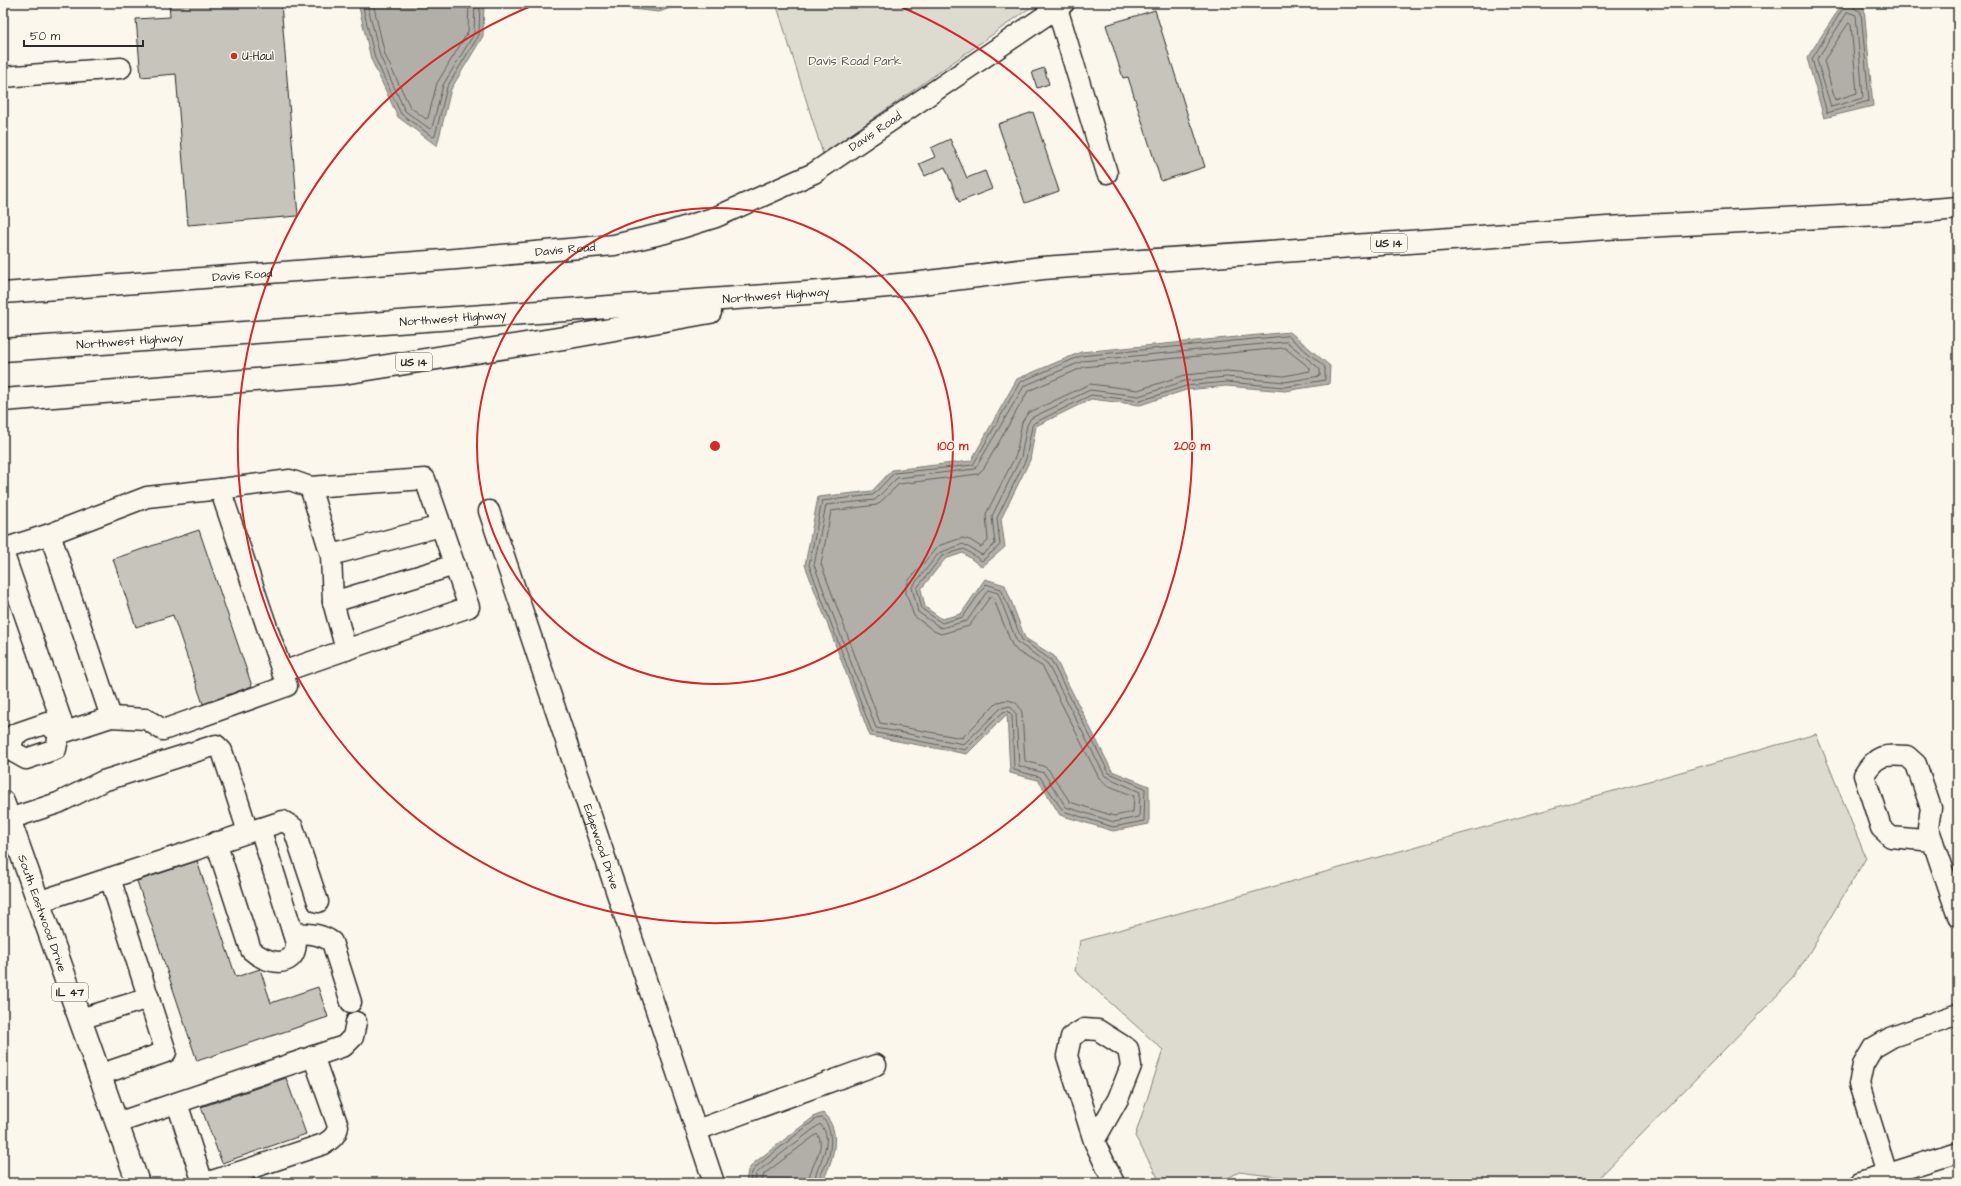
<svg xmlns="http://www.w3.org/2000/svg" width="1961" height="1186" font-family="'Architects Daughter',sans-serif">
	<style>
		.green { fill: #dddad0; stroke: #84827e }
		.water { fill: #b1afa7; stroke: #7b7a75 }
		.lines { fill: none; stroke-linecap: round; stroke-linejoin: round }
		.shore { stroke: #61605d; stroke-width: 1 }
		.building { fill: #c7c4bc; stroke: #2b2b2b }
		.minor-casing { stroke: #2b2b2b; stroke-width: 23 }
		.major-casing { stroke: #2b2b2b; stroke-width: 25 }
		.minor { stroke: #fbf7ec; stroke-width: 20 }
		.major { stroke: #fbf7ec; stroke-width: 22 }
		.ring { fill: none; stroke: #d62828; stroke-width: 2 }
		.poi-dot { fill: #c8321e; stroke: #fbf7ec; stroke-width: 1.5 }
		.labels { text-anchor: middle; stroke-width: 3; stroke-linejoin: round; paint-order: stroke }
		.shield { fill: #fbf7ec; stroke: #696865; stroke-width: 1 }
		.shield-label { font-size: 11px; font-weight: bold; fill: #2b2b2b }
		.poi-label { font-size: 12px; fill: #2b2b2b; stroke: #fbf7ec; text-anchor: start }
		.park-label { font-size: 12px; fill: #585754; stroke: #fbf7ec }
		.street-label { font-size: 12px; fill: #2b2b2b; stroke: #fbf7ec }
		.centre { fill: #d62828; stroke: #fbf7ec; stroke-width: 2 }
		.ring-label { font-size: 12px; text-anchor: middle; font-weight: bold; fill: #d62828; stroke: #fbf7ec; stroke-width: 3; stroke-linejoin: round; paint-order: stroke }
	</style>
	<rect width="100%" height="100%" fill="#fbf7ec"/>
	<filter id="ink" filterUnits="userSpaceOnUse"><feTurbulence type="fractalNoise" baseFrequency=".025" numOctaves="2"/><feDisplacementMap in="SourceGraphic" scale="8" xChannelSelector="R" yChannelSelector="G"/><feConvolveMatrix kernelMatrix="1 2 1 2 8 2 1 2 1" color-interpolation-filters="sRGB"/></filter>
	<g filter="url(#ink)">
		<path class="green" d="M 776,3 L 1037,3 L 823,154 Z
			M 1816,734 L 1866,858 L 1794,978 L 1594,1183 L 1327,1183 L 1239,1172 L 1219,1183 L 1161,1183 L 1135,1136 L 1163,1050 L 1075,971 L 1080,941 Z"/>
		<path class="water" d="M 358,3 L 484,3 L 483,36 L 451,89 L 437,146 L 398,117 L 371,59 Z
			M 604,3 L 684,3 L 659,12 L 604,6 Z
			M 1843,3 L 1850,3 L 1864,7 L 1873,106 L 1824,118 L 1807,58 Z
			M 1290,332 L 1330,366 L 1329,384 L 1285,391 L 1226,386 L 1186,390 L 1140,405 L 1091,399 L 1036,426 L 1030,460 L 1001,519 L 1005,547 L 982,567 L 963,553 L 945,559 L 921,589 L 925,607 L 942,619 L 961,614 L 985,579 L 1005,585 L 1025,638 L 1054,656 L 1112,771 L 1149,786 L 1149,824 L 1113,831 L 1060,815 L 1038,780 L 1010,773 L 1007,714 L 967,754 L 870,736 L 805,565 L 818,497 L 872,491 L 892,470 L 971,461 L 1017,379 L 1081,352 Z
			M 823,1113 C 844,1132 832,1162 822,1183 L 746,1183 L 748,1170 L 754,1163 L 815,1116 Z"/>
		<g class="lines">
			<path class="shore" d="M 362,3 L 375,58 L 401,114 L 433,137 L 435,136 L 447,87 L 479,35 L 480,3
				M 367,3 L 380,56 L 405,111 L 430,129 L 432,128 L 443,85 L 474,34 L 475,3
				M 373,3 L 385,55 L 410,107 L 426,119 L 428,118 L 437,83 L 468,32 L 469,3
				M 612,3 L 658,8 L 673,3
				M 1846,3 L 1812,59 L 1827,113 L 1869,101 L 1861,12 L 1854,8 L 1852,3
				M 1848,12 L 1856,15 L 1863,98 L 1831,107 L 1817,60 Z
				M 1849,23 L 1851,25 L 1857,93 L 1835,100 L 1824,61 Z
				M 1288,336 L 1325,367 L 1325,380 L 1285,387 L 1226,382 L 1186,386 L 1140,401 L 1091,395 L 1034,423 L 1032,426 L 1026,459 L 997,518 L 1000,545 L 982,561 L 964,549 L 942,556 L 917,588 L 922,609 L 942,623 L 963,617 L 986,584 L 1001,589 L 1022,640 L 1051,660 L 1109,773 L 1145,788 L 1144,821 L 1113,827 L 1063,811 L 1040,777 L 1014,770 L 1012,715 L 1008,711 L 1003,712 L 965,750 L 872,732 L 809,565 L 822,501 L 873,495 L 894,473 L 973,465 L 1020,382 L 1081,356 Z
				M 1287,342 L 1320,369 L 1320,376 L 1285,382 L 1226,377 L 1185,381 L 1139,396 L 1090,390 L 1031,418 L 1027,425 L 1021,457 L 992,516 L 995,544 L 982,555 L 963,544 L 939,553 L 912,587 L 918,612 L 941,628 L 967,621 L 988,590 L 998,593 L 1017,642 L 1047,663 L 1105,776 L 1140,792 L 1139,817 L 1114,822 L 1066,807 L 1044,773 L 1019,766 L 1016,714 L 1010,706 L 1001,708 L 964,744 L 876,728 L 814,565 L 826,505 L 875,500 L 897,478 L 975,469 L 1024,386 L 1083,361 Z
				M 1285,348 L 1310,368 L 1310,371 L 1284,376 L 1227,371 L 1185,375 L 1138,390 L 1090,384 L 1028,413 L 1022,422 L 1016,455 L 986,514 L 988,541 L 981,547 L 970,540 L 962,538 L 938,546 L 909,580 L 906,587 L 906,593 L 914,616 L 934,631 L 941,634 L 969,626 L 990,597 L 993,597 L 1012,645 L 1017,651 L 1043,667 L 1099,778 L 1107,785 L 1134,796 L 1133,812 L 1114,816 L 1070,802 L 1048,769 L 1043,766 L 1025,761 L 1022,713 C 1019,701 1008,697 997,703 L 962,738 L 880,723 L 821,564 L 831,511 L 877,505 L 899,484 L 978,474 L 984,468 L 1028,391 L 1084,367 Z
				M 750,1183 L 752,1172 L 757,1166 L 816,1119 L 822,1118 C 833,1127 832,1149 827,1162 C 824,1169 819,1176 819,1183
				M 755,1183 L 756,1174 L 760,1170 L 820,1124 C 837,1141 815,1166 814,1183
				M 761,1183 L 764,1174 L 817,1134 C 828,1148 808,1168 808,1183"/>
		</g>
		<path class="building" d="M 169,3 L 281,3 L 298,216 L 188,225 L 176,74 L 141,77 L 136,19 L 170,17 Z
			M 1155,10 L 1191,126 L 1192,125 L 1205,167 L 1161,181 L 1128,77 L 1123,78 L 1106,25 Z
			M 1044,68 L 1049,84 L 1037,88 L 1032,72 Z
			M 1033,112 L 1059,191 L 1025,203 L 998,124 Z
			M 950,139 L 967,178 L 985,171 L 992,189 L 959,202 L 945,167 L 925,176 L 919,164 L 935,157 L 931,148 Z
			M 199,530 L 252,686 L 203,704 L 173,615 L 136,627 L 113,559 Z
			M 197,861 L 236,977 L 260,969 L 271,1003 L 318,987 L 328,1017 L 197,1061 L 137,881 Z
			M 286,1078 L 306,1134 L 222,1163 L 201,1107 Z"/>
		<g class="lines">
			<defs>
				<g id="minor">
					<path d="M 1057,8 L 1107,173"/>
					<path d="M 3,77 L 121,68"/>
					<path id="s1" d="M 3,293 L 456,259 L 614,245 L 665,233 L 716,217 L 814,173 L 1064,3"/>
					<path d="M 310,487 L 331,555 L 333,602"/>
					<path d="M 220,489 L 290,480 L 310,487 L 425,479 L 469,607 L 282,672"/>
					<path id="s2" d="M 489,511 L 714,1183"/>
					<path d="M 50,534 L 111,717"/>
					<path d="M 3,549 L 50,534 L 147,497 L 220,489 L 287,686 L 163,730 L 146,719 L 111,717 L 59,734"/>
					<path d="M 3,552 L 65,731"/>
					<path d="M 331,555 L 441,526"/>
					<path d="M 346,650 L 333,602 L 455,565"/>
					<path d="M 10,750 L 15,734 L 47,723 L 59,734"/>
					<path d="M 3,752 L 10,750 L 26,759 L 56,749 L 59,734"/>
					<path d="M 9,819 L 58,803 L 103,781 L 216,745 L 222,751 L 248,832"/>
					<path d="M 1933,841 L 1891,837 L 1881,828 L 1864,775 C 1876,755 1884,754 1907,756 L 1916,764 L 1931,808 L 1928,827 L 1958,916"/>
					<path d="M 216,842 L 251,950 C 265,963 295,971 296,943 L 260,828"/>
					<path d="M 110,878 L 283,821 L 293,827 L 318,902"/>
					<path d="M 38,902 L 110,878 L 166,1052 L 99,1075"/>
					<path d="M 293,933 C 308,934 320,933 332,942 L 351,1002"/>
					<path d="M 80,1019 L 149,998"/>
					<path d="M 177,1103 L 203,1183"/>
					<path d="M 117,1123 L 344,1046 L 353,1037 L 356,1022"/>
					<path d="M 697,1130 L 876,1065"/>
					<path d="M 1094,1141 L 1118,1099 L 1131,1066 L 1128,1049 L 1098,1030 L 1084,1029 L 1071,1037 L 1067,1056 L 1094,1141 L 1114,1183"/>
					<path d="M 1887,1174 L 1859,1084 L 1863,1065 L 1873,1048 L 1892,1037 L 1958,1014"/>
					<path d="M 206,1183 L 324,1144 C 332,1139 337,1135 338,1126 L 313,1056"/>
					<path d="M 1860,1183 L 1958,1152"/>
				</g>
				<g id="major">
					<path id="s3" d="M 3,350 L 821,292 L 921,283 L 1043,268 L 1607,228 L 1898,213 L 1958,208"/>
					<path d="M 3,400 L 343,373 L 570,337 L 710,312"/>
					<path id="s4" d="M 3,802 L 138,1183"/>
				</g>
			</defs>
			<use href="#minor" class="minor-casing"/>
			<use href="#major" class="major-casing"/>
			<use href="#minor" class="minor"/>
			<use href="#major" class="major"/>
		</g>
	</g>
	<g class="ring">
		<circle cx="715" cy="446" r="238"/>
		<path d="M894 4A477 477 0 1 1 536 4"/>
	</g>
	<circle class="poi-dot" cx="234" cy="56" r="4"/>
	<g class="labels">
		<g class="shield">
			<rect x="1371" y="234" width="36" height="18" rx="3"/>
			<rect x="396" y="353" width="36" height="18" rx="3"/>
			<rect x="52" y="983" width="36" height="18" rx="3"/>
		</g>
		<g class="shield-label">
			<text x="1389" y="247">US 14</text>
			<text x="414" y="366">US 14</text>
			<text x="70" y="996">IL 47</text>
		</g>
		<g class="poi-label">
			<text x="242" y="60">U-Haul</text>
		</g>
		<g class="park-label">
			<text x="855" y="65">Davis Road Park</text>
		</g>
		<g class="street-label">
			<text dy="4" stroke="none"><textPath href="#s1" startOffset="900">Davis Road</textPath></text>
			<text dy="4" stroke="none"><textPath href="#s1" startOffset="564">Davis Road</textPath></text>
			<text dy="4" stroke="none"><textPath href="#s1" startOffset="240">Davis Road</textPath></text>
			<text dy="4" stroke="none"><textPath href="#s3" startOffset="775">Northwest Highway</textPath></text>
			<text dy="4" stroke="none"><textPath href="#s3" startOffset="451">Northwest Highway</textPath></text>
			<text dy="4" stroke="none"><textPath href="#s3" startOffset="127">Northwest Highway</textPath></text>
			<text dy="4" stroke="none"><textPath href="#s2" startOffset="354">Edgewood Drive</textPath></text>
			<text dy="4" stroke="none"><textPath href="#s4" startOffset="118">South Eastwood Drive</textPath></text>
		</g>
	</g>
	<circle cx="715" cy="446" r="6" class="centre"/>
	<g class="ring-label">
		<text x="953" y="450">100 m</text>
		<text x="1192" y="450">200 m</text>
	</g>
	<rect width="1961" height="1186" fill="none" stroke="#fbf7ec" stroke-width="16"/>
	<rect x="8" y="8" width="1945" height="1170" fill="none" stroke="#2b2b2b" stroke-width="1.5" filter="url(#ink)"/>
	<path d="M24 40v6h119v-6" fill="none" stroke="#2b2b2b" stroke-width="2"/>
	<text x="30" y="40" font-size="12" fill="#2b2b2b" stroke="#fbf7ec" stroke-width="3" paint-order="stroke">50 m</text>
</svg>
